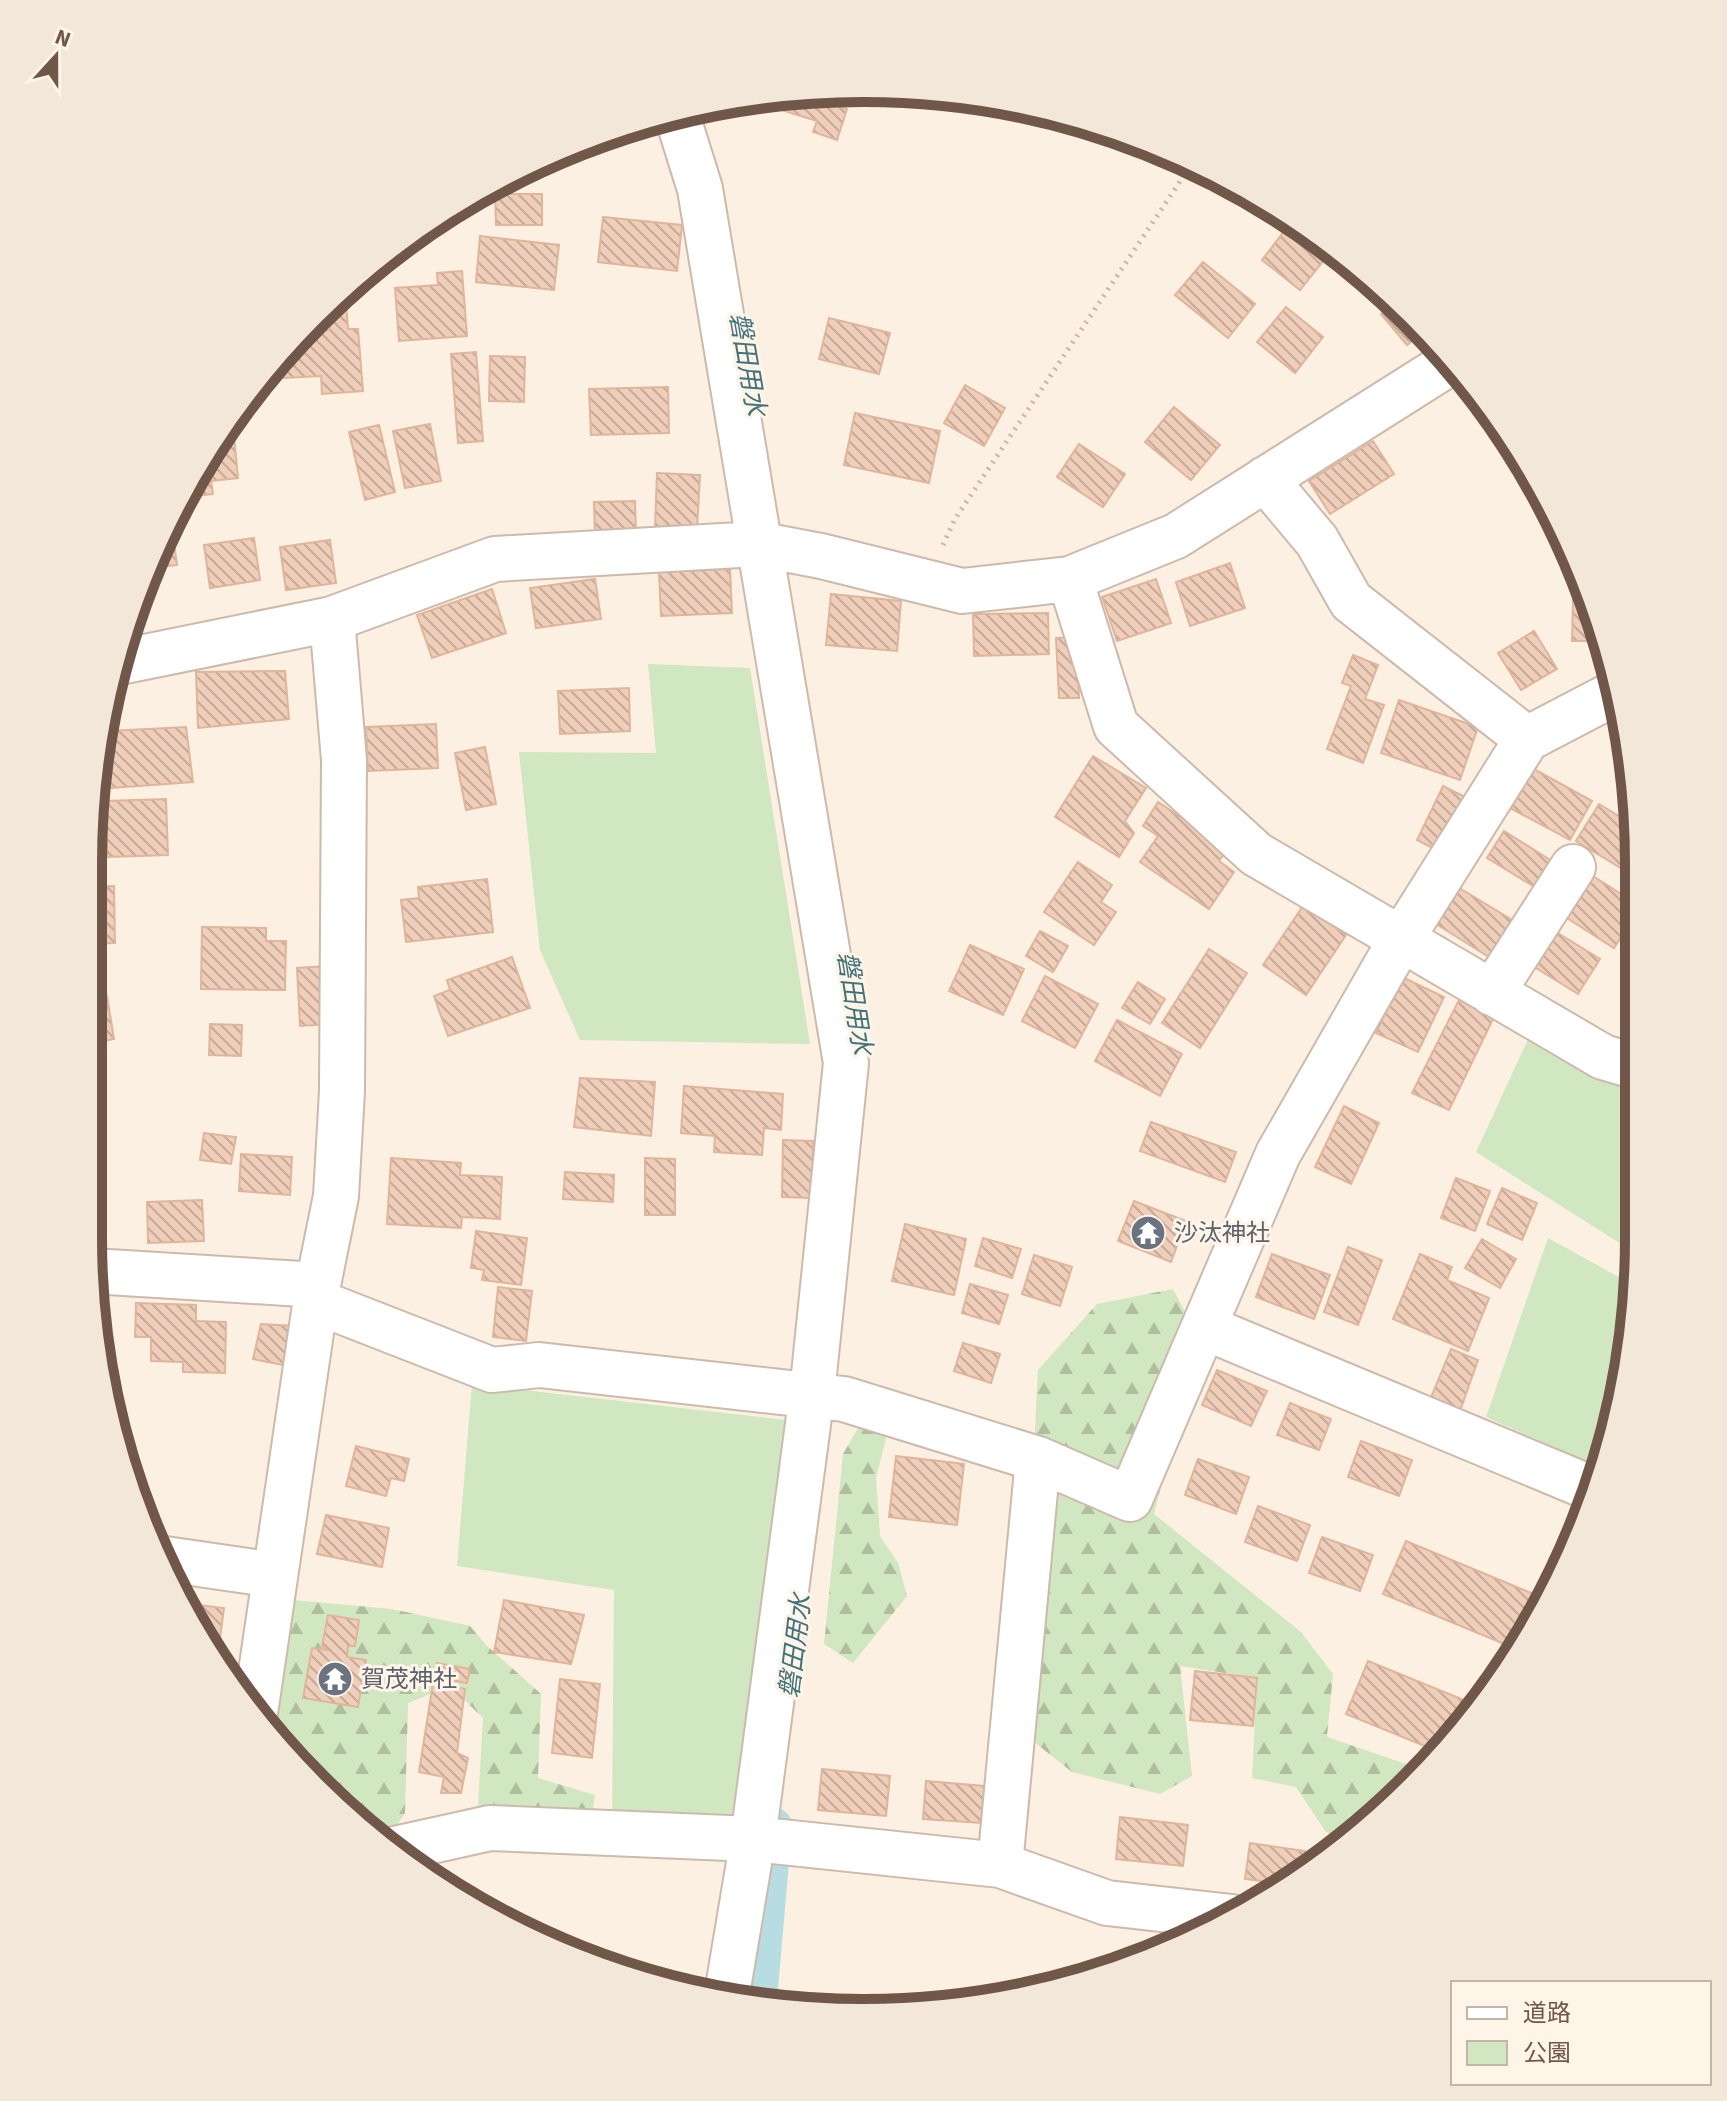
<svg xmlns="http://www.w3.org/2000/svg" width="1727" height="2101" font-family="'Source Sans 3','Noto Sans JP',sans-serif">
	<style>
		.green { fill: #d1e7c1 }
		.forest { fill: url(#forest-firs) }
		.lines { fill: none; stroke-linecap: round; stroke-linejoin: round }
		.canal { stroke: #b7dde3; stroke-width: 38 }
		.building { fill: url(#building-back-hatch); stroke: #e0b59b; stroke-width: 2 }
		.minor-casing { stroke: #cdbaac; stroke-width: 48 }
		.path { stroke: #d3b29e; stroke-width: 5; stroke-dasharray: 2 6; stroke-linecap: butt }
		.minor { stroke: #fff; stroke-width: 44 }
		.labels { text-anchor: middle; stroke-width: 6; stroke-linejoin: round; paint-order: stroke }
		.worship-label { font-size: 24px; fill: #5b616d; stroke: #fef4e7; text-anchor: start }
		.water-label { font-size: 26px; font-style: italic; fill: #42737c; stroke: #fef4e7 }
		.rim { fill: none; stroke: #705749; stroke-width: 10 }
	</style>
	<defs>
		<pattern id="forest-firs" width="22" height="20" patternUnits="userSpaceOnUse" patternTransform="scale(2)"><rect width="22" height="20" fill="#d1e7c1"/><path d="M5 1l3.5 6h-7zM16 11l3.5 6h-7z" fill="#aebe9f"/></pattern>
		<pattern id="building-back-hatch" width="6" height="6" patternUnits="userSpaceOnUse" patternTransform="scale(2)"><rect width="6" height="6" fill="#efceba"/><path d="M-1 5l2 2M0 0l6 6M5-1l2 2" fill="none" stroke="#c6aa99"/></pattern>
	</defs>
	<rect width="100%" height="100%" fill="#fbf0e1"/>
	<path class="green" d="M 648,664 L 750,668 L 810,1044 L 580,1040 L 540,950 L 519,752 L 656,753 Z
		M 1537,1020 L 1637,1061 L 1637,1220 L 1626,1247 L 1476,1152 Z
		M 1548,1238 L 1637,1287 L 1613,1438 L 1601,1468 L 1486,1417 Z
		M 472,1384 L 785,1420 L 753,1839 L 612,1833 L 614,1590 L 457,1566 Z"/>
	<path class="forest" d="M 1173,1289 L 1199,1338 L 1154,1514 L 1301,1632 L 1333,1674 L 1327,1737 L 1424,1770 L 1347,1842 L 1326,1832 L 1296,1787 L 1252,1778 L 1257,1678 L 1180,1666 L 1192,1776 L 1160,1794 L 1072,1772 L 1013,1725 L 1028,1573 L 1038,1370 L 1097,1304 Z
		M 858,1428 L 888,1431 L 876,1477 L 880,1536 L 898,1563 L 907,1596 L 853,1663 L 824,1644 L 843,1454 Z
		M 271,1598 L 392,1609 L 470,1626 L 486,1645 L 541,1694 L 538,1778 L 595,1795 L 590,1832 L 551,1831 L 478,1805 L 483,1718 L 450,1686 L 408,1703 L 405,1813 L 386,1841 L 281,1749 L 257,1715 Z"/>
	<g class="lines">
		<path class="canal" d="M 758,2000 L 773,1826"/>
	</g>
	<path class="building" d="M 813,90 L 833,90 L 829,102 L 847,109 L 837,140 L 813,132 L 817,121 L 752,101 Z
		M 495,194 L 542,194 L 542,225 L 496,225 Z
		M 603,217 L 682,225 L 677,271 L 598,262 Z
		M 1292,221 L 1332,250 L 1300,290 L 1262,260 Z
		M 480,236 L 559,245 L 554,290 L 476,282 Z
		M 1203,262 L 1255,304 L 1228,338 L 1175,295 Z
		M 462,271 L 467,336 L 399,341 L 395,288 L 438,285 L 437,273 Z
		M 345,289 L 348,329 L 358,329 L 363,391 L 322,394 L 321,376 L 284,378 L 282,355 L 301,332 L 330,330 L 328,304 Z
		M 1395,302 L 1423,332 L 1407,345 L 1381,314 Z
		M 1286,307 L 1323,337 L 1295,373 L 1257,342 Z
		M 829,318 L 890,333 L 879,374 L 819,359 Z
		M 476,352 L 483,441 L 458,443 L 451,354 Z
		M 490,356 L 525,357 L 524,402 L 489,401 Z
		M 965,385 L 1005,408 L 984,446 L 944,423 Z
		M 668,387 L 669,433 L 591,435 L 589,389 Z
		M 1174,407 L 1220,445 L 1191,480 L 1145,442 Z
		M 855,413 L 940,431 L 929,483 L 844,465 Z
		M 430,424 L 441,481 L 405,488 L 393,431 Z
		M 379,425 L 395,492 L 365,500 L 349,432 Z
		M 233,426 L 238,478 L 211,481 L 213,494 L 190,497 L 189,489 L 218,433 L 223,427 Z
		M 1373,441 L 1394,474 L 1330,514 L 1309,481 Z
		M 1079,444 L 1125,474 L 1103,507 L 1057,477 Z
		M 657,473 L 700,475 L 697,529 L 655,527 Z
		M 635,501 L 636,535 L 595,535 L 594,502 Z
		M 172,529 L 177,565 L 146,569 L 167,530 Z
		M 254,538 L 260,580 L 210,588 L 204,545 Z
		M 330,540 L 336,583 L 286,590 L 280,547 Z
		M 1574,561 L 1604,641 L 1572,641 Z
		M 1230,563 L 1245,608 L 1190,626 L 1176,582 Z
		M 730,569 L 732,613 L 661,616 L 659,572 Z
		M 595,579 L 601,619 L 536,628 L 530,588 Z
		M 1156,579 L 1171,623 L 1117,641 L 1102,597 Z
		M 492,589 L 506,633 L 432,658 L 417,615 Z
		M 831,594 L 901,601 L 897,651 L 826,645 Z
		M 1048,613 L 1049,654 L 974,656 L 973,614 Z
		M 1534,631 L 1557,669 L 1521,690 L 1498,653 Z
		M 1076,637 L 1079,698 L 1059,698 L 1056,638 Z
		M 1353,655 L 1378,665 L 1365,699 L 1384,705 L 1363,763 L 1327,749 L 1351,686 L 1342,683 Z
		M 285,671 L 289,719 L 198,728 L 196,672 Z
		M 629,688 L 630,731 L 560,734 L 558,691 Z
		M 1399,700 L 1478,727 L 1460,780 L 1381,753 Z
		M 436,724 L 438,768 L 368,771 L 366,727 Z
		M 186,727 L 193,782 L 98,789 L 109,731 Z
		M 485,747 L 496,804 L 466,810 L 455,753 Z
		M 1093,756 L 1146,788 L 1125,821 L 1134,833 L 1119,857 L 1055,817 Z
		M 1532,768 L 1592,801 L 1570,840 L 1510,808 Z
		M 1443,786 L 1471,800 L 1444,854 L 1417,840 Z
		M 166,799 L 168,855 L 107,857 L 106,801 Z
		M 1158,802 L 1228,848 L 1219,861 L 1234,872 L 1209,909 L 1140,862 L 1158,836 L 1143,826 Z
		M 1599,804 L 1637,827 L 1637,878 L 1576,841 Z
		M 91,808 L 94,848 L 90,848 L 90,812 Z
		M 1504,831 L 1555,863 L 1538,889 L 1487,858 Z
		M 1078,862 L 1112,885 L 1101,902 L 1116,912 L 1094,945 L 1044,912 Z
		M 1585,871 L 1637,904 L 1637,912 L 1614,948 L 1559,913 Z
		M 487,879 L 493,932 L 406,942 L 401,900 L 419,898 L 418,887 Z
		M 114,886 L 115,943 L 89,944 L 89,887 Z
		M 1456,886 L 1524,927 L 1500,964 L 1433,922 Z
		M 1303,906 L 1346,935 L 1306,995 L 1263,965 Z
		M 202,927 L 266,928 L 266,941 L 286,941 L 285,990 L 201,989 Z
		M 1553,930 L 1600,959 L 1578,994 L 1531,965 Z
		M 1040,931 L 1068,946 L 1053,972 L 1026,956 Z
		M 970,945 L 1024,969 L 1003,1015 L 949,991 Z
		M 1209,949 L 1247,973 L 1200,1048 L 1162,1023 Z
		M 512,957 L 530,1008 L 448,1036 L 434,996 L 450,990 L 447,980 Z
		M 327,966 L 331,1024 L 300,1026 L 297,968 Z
		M 1045,976 L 1098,1004 L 1075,1048 L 1022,1021 Z
		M 1402,977 L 1444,997 L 1418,1052 L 1376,1033 Z
		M 1138,982 L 1165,999 L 1150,1024 L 1122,1008 Z
		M 107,996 L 114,1039 L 89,1044 L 89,999 Z
		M 1459,1000 L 1494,1017 L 1449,1110 L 1412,1093 Z
		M 1117,1020 L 1182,1054 L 1160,1096 L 1095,1061 Z
		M 210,1024 L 242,1025 L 241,1056 L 209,1055 Z
		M 580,1078 L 655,1082 L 651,1136 L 574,1127 Z
		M 684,1086 L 783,1094 L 781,1130 L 764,1128 L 762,1155 L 714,1152 L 715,1136 L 681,1133 Z
		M 1344,1106 L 1379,1123 L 1351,1184 L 1315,1167 Z
		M 1151,1122 L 1236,1152 L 1225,1182 L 1140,1151 Z
		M 204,1133 L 236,1137 L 231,1164 L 200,1160 Z
		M 783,1140 L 813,1141 L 812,1198 L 782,1197 Z
		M 241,1154 L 292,1157 L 290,1195 L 239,1191 Z
		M 391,1158 L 461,1163 L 460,1175 L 502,1177 L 500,1219 L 462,1217 L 461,1228 L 387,1224 Z
		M 645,1158 L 675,1159 L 675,1215 L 645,1215 Z
		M 565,1172 L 614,1175 L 613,1202 L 563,1199 Z
		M 1456,1178 L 1490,1191 L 1475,1231 L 1441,1218 Z
		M 1502,1188 L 1537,1203 L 1522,1240 L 1487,1224 Z
		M 202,1200 L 204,1241 L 148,1243 L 147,1202 Z
		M 1134,1201 L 1186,1221 L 1171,1262 L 1118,1241 Z
		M 905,1224 L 966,1239 L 954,1295 L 892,1281 Z
		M 476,1231 L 527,1238 L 521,1285 L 482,1280 L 484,1270 L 471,1268 Z
		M 983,1238 L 1021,1249 L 1012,1278 L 975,1266 Z
		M 1482,1239 L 1516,1259 L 1500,1288 L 1465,1268 Z
		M 1348,1247 L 1382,1260 L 1358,1325 L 1324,1312 Z
		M 1272,1254 L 1330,1275 L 1314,1319 L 1256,1297 Z
		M 1420,1254 L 1452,1267 L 1447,1280 L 1489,1298 L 1468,1351 L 1393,1319 Z
		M 1034,1255 L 1072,1267 L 1060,1306 L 1022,1294 Z
		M 970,1284 L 1008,1295 L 999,1324 L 962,1313 Z
		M 498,1287 L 532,1291 L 526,1341 L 493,1337 Z
		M 136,1303 L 196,1305 L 196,1321 L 226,1322 L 225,1373 L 183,1372 L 183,1362 L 151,1361 L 151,1337 L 135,1337 Z
		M 261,1324 L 295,1326 L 288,1366 L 253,1359 Z
		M 963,1343 L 1000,1354 L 991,1383 L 954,1371 Z
		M 1451,1349 L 1478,1360 L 1460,1411 L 1430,1400 Z
		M 1217,1370 L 1267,1391 L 1251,1426 L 1202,1405 Z
		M 1290,1403 L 1331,1419 L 1319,1450 L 1277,1435 Z
		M 1361,1441 L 1412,1460 L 1399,1496 L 1348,1477 Z
		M 356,1446 L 409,1459 L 404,1481 L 391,1478 L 386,1496 L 346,1486 Z
		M 896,1456 L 964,1464 L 957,1525 L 889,1517 Z
		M 1198,1459 L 1249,1477 L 1236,1514 L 1185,1495 Z
		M 1258,1506 L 1310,1525 L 1297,1561 L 1245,1542 Z
		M 326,1515 L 389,1528 L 382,1567 L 317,1554 Z
		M 1322,1537 L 1373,1555 L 1360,1591 L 1309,1573 Z
		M 1406,1541 L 1543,1598 L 1514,1648 L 1383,1594 Z
		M 504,1600 L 584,1615 L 571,1664 L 494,1652 Z
		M 182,1603 L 224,1608 L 217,1661 L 192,1625 Z
		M 328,1615 L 359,1620 L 355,1646 L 348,1646 L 347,1657 L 366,1660 L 358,1707 L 303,1698 L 312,1648 L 327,1650 L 322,1646 Z
		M 1368,1661 L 1476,1705 L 1442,1753 L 1346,1714 Z
		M 437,1663 L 470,1669 L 467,1683 L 435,1677 Z
		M 1195,1671 L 1257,1678 L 1253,1726 L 1190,1720 Z
		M 560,1679 L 600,1684 L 592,1758 L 552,1753 Z
		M 433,1683 L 465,1689 L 457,1753 L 468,1758 L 461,1793 L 441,1793 L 444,1777 L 419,1772 Z
		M 822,1769 L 890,1776 L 886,1816 L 818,1810 Z
		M 926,1781 L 984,1786 L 981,1823 L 923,1819 Z
		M 1120,1817 L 1188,1825 L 1183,1866 L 1116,1859 Z
		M 1250,1843 L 1305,1851 L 1302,1873 L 1285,1884 L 1245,1879 Z"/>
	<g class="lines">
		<defs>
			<path id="minor" d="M 676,112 L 700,189 L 846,1063 L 812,1394 L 753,1839 L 727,1994
				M 1265,479 L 1317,541 L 1351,601 L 1527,739 L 1617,692
				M 1070,579 L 1116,726 L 1256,854 L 1603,1057 L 1637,1067
				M 125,661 L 332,619 L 495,559 L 757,544 L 821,556 L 962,591 L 1070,579 L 1176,536 L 1451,362
				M 1492,993 L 1573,867
				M 92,1271 L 318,1285
				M 315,1301 L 492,1370 L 539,1365 L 844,1399 L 1038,1459 L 1130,1499 L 1278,1154 L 1400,941 L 1527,739
				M 1204,1327 L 1593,1489
				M 165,1559 L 275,1575
				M 255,1713 L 318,1285 L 336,1196 L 342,1091 L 344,760 L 332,619
				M 395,1849 L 490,1828 L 753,1839 L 1000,1865 L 1107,1903 L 1232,1917
				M 1000,1865 L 1038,1459"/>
		</defs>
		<use href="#minor" class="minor-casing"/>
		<path class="path" d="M 943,545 L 955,519 L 1191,165"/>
		<use href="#minor" class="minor"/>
	</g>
	<defs>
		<symbol id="temple-disc" viewBox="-11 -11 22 22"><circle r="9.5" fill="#6b7280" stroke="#fef4e7"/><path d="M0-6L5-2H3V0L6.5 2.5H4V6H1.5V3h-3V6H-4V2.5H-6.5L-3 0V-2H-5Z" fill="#fff"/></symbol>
	</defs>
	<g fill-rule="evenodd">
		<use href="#temple-disc" x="1128" y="1213" width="40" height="40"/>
		<use href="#temple-disc" x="315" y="1659" width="40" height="40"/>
	</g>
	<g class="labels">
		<g class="worship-label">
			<text x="1174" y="1241">沙汰神社</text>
			<text x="361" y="1687">賀茂神社</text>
		</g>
		<g class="water-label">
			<text transform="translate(748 364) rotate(80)" y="9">磐田用水</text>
			<text transform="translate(855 1003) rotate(81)" y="9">磐田用水</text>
			<text transform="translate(795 1646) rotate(-83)" y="9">磐田用水</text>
		</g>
	</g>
	<path d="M0 0H1727V2101H0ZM863 102H864A761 761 0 0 1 1625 863V1238A761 761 0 0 1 864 1999H863A761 761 0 0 1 102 1238V863A761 761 0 0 1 863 102Z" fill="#f3e7da" fill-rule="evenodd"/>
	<path class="rim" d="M863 102H864A761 761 0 0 1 1625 863V1238A761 761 0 0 1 864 1999H863A761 761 0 0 1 102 1238V863A761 761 0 0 1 863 102Z"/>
	<rect x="1451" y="1981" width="260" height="104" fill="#fef4e7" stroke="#c5b5a8" stroke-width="2"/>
	<rect x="1467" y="2007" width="40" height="12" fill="#ffffff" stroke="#c5b5a8" stroke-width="2"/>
	<text x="1523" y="2021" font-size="24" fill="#705749">道路</text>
	<rect x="1467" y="2041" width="40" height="24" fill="#d1e7c1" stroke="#c5b5a8" stroke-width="2"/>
	<text x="1523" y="2061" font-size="24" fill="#705749">公園</text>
	<g transform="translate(56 56) rotate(21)" stroke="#fef4e7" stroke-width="6" paint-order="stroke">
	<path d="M0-6L14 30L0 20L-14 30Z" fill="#705749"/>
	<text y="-12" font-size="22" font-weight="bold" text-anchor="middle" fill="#705749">N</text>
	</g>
</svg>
